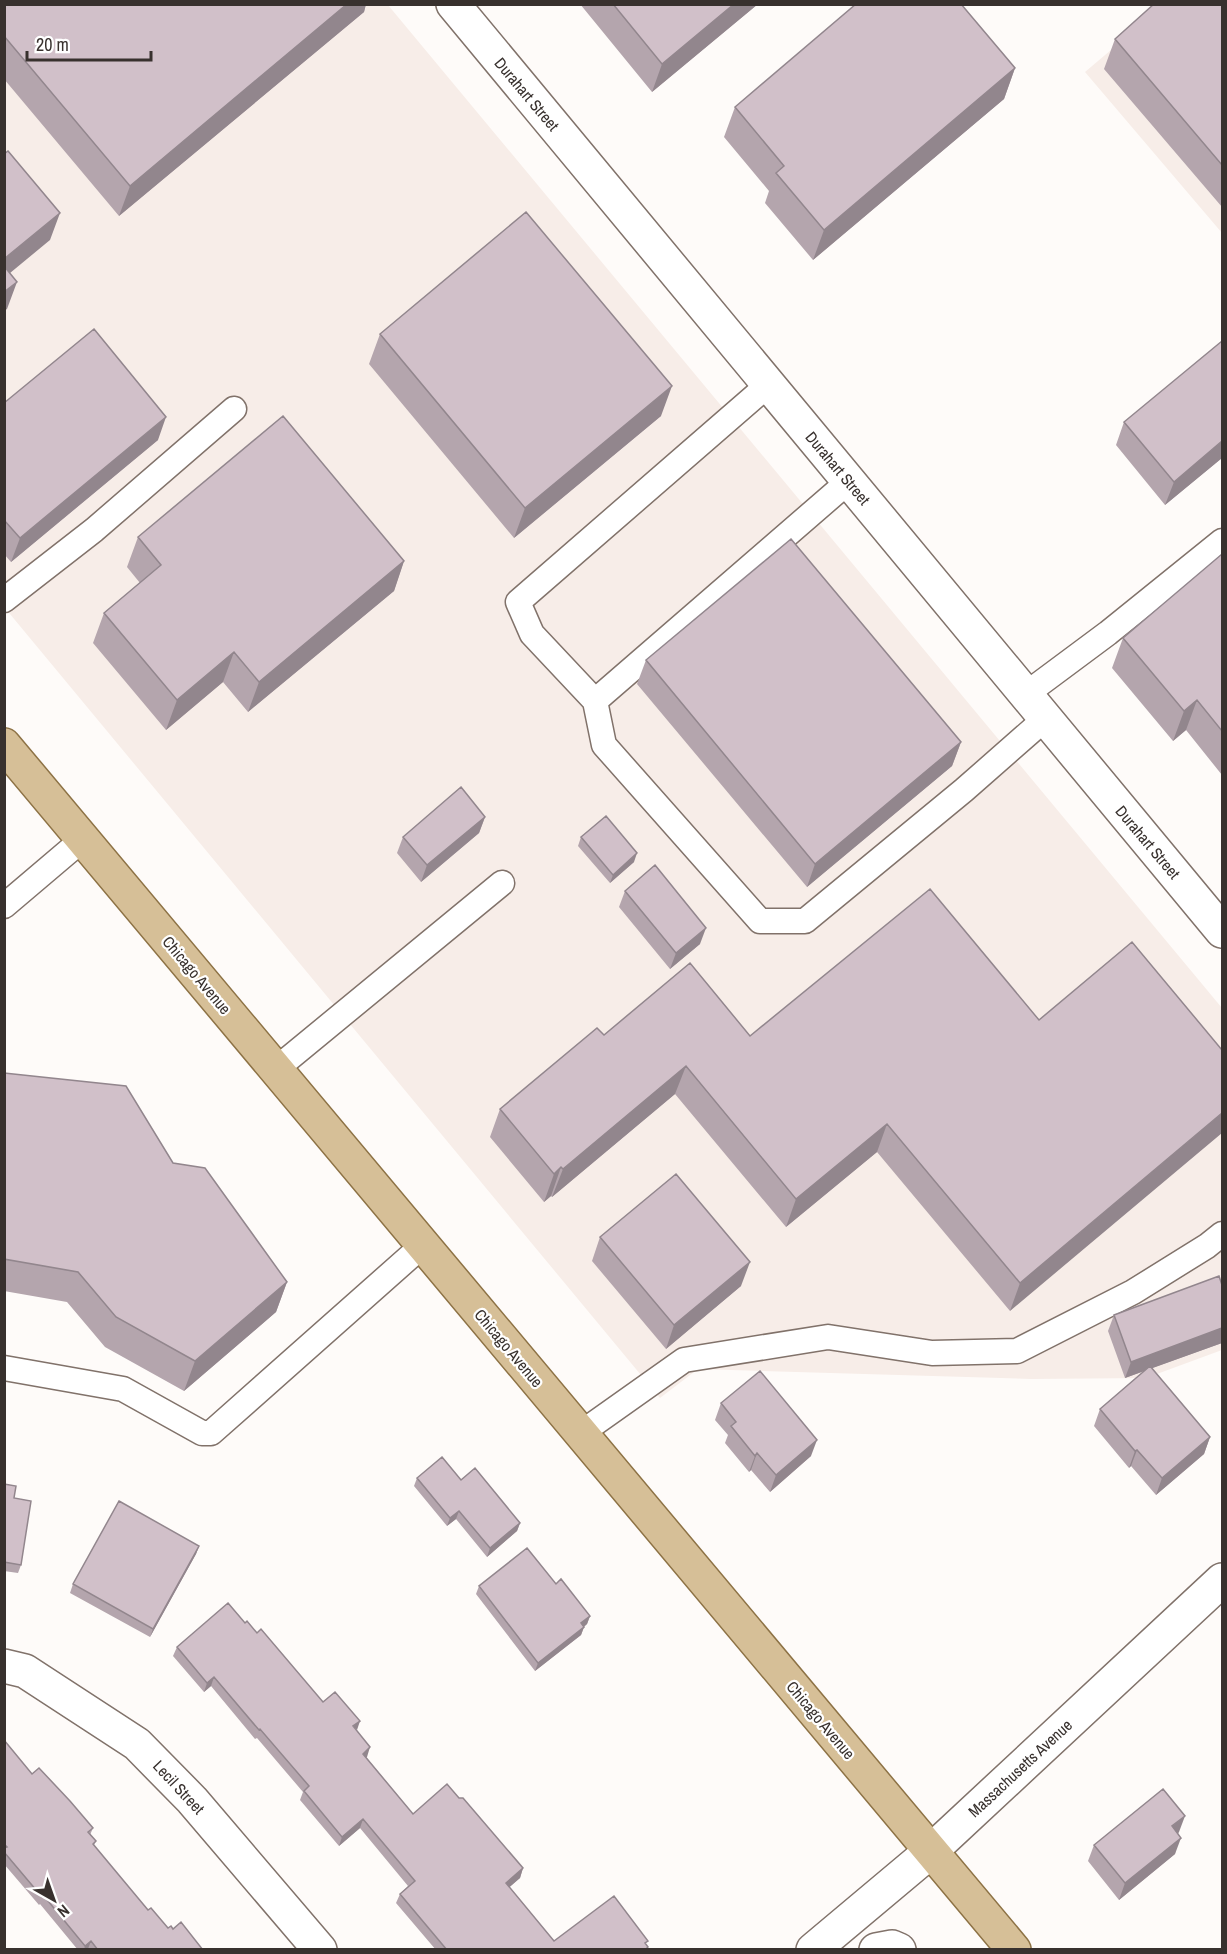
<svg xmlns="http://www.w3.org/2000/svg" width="1227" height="1954" font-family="'Archivo Narrow',sans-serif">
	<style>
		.built { fill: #f7ede8 }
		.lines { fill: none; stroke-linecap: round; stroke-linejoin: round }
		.service-casing { stroke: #81726a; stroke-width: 27 }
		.minor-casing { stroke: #81726a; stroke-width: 36 }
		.primary-casing { stroke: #8d7245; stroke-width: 36 }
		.service { stroke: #fff; stroke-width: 24 }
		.minor { stroke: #fff; stroke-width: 33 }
		.primary { stroke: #d6bf97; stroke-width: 33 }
		.wall { fill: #b4a5ad }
		.shaded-wall { fill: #92868d }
		.building { fill: #d1c0c9; stroke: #92868d; stroke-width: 1.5 }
		.labels { text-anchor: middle; stroke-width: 4.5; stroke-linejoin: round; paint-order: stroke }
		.street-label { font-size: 16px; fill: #38312e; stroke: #fff }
	</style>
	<rect width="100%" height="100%" fill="#fefbf9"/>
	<path class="built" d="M 4,5 L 388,5 L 1222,1008 L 1222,1350 L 1146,1378 L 1031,1379 L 698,1369 L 660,1398 L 5,608 Z
		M 1164,5 L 1222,5 L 1222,233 L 1085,72 Z"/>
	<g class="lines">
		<defs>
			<path id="service" d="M 849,481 L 595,701 L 604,745 L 760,921 L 805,921 L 964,790 L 1046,718
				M 4,600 L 94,530 L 234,409
				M 1026,694 L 1108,633 L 1222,541
				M 595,701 L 532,634 L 518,602 L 769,384
				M 4,906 L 83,839
				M 276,1069 L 502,883
				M 4,1368 L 123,1389 L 202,1433 L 211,1433 L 423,1245
				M 581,1433 L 684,1360 L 828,1337 L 932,1353 L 1017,1351 L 1133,1292 L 1207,1246 L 1222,1234"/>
			<path id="minor" d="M 453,4 L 1222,931
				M 4,1666 L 25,1671 L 137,1744 L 192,1800 L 320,1950
				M 813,1950 L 931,1851 L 1222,1580
				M 876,1950 L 892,1947 L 899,1950"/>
			<path id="primary" d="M 4,745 L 1014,1950"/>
		</defs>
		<use href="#service" class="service-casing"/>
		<use href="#minor" class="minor-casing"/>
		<use href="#primary" class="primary-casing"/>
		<use href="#service" class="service"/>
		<use href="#minor" class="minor"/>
		<use href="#primary" class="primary"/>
	</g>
	<path class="wall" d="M 4,4 L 366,4 L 364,12 L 119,216 L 4,79 Z
		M 580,4 L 758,4 L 652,92 Z
		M 1222,4 L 1222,207 L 1104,69 L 1115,39 Z
		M 1015,68 L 1004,99 L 813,260 L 765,203 L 769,191 L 724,137 L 735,107 Z
		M 380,334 L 661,416 L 514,538 L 369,364 Z
		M 4,403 L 158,440 L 11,562 L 4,554 Z
		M 1124,422 L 1222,458 L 1165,505 L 1116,445 Z
		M 138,537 L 404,561 L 394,591 L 248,712 L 223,682 L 166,730 L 93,643 L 104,613 L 140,583 L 127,567 Z
		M 1222,554 L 1222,775 L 1186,730 L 1173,741 L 1112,668 L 1123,638 Z
		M 646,660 L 961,742 L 952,766 L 807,887 L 637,684 Z
		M 485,817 L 479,833 L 421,882 L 397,853 L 403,837 Z
		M 581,837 L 634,862 L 610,883 L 578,846 Z
		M 625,891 L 700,944 L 670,969 L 619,907 Z
		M 1039,1020 L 1222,1050 L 1010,1311 L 877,1152 L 786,1227 L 675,1094 L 552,1197 L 551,1196 L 544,1202 L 490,1137 L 500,1109 L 604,1035 L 750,1036 Z
		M 4,1073 L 173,1163 L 287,1282 L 276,1312 L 184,1391 L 105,1347 L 67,1302 L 4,1291 Z
		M 600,1237 L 741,1286 L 666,1349 L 592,1261 Z
		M 1222,1285 L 1222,1343 L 1152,1368 L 1210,1437 L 1204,1454 L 1156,1495 L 1131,1466 L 1129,1468 L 1094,1426 L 1100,1409 L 1144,1371 L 1125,1378 L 1108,1331 L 1114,1315 Z
		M 721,1403 L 811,1456 L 770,1492 L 751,1470 L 749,1472 L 725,1443 L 728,1435 L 715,1420 Z
		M 417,1478 L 461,1480 L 520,1523 L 517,1531 L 487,1557 L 456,1519 L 447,1526 L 414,1486 Z
		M 4,1484 L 14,1498 L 21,1565 L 18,1573 L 4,1571 Z
		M 199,1546 L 196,1554 L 150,1637 L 70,1593 L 73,1584 Z
		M 556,1584 L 590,1616 L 587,1624 L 584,1627 L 581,1635 L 535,1671 L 476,1594 L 479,1586 Z
		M 245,1623 L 257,1633 L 323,1702 L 356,1730 L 367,1757 L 366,1757 L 413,1814 L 459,1798 L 523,1868 L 520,1878 L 509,1887 L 554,1941 L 646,1945 L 648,1947 L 647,1950 L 436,1950 L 396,1903 L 400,1894 L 408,1886 L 360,1828 L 339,1846 L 300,1800 L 303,1792 L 257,1738 L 255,1739 L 211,1686 L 204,1692 L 173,1656 L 177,1647 Z
		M 4,1740 L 32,1774 L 93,1828 L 90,1835 L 96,1841 L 94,1845 L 148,1910 L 168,1928 L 173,1929 L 203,1950 L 78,1950 L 40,1904 L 39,1905 L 4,1864 Z
		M 1179,1832 L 1178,1834 L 1175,1854 L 1119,1900 L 1088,1861 L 1094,1845 Z"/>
	<path class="shaded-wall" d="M 347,4 L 366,4 L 364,12 L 119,216 L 130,186 Z
		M 734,4 L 758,4 L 652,92 L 662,64 Z
		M 1015,68 L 1004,99 L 813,260 L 824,230 Z
		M 60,213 L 50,240 L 4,278 L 4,259 Z
		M 17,282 L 7,309 L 4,311 L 4,292 Z
		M 672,386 L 661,416 L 514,538 L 525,508 Z
		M 166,417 L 158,440 L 11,562 L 20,538 Z
		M 1222,441 L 1222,458 L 1165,505 L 1174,482 Z
		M 404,561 L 394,591 L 248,712 L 259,682 Z
		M 234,652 L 223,682 L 166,730 L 177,700 Z
		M 1197,700 L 1186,730 L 1173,741 L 1184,711 Z
		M 961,742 L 952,766 L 807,887 L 815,864 Z
		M 485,817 L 479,833 L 421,882 L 427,865 Z
		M 637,853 L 634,862 L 610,883 L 613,875 Z
		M 706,928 L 700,944 L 670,969 L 676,953 Z
		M 686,1066 L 675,1094 L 552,1197 L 563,1169 Z
		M 1222,1113 L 1222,1133 L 1010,1311 L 1020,1283 Z
		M 887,1124 L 877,1152 L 786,1227 L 796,1199 Z
		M 561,1167 L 551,1196 L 544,1202 L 554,1174 Z
		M 750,1262 L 741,1286 L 666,1349 L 674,1325 Z
		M 287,1282 L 276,1312 L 184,1391 L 195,1361 Z
		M 1222,1328 L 1222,1343 L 1125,1378 L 1131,1362 Z
		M 1210,1437 L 1204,1454 L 1156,1495 L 1162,1478 Z
		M 817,1440 L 811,1456 L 770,1492 L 776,1475 Z
		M 1137,1450 L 1131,1466 L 1129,1468 L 1135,1451 Z
		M 757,1453 L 751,1470 L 749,1472 L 755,1456 Z
		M 459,1511 L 456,1519 L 447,1526 L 450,1518 Z
		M 520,1523 L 517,1531 L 487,1557 L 490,1548 Z
		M 199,1546 L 196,1554 L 150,1637 L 153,1629 Z
		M 590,1616 L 587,1624 L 578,1631 L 581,1623 Z
		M 584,1627 L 581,1635 L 535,1671 L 538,1663 Z
		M 214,1677 L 211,1686 L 204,1692 L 207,1683 Z
		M 360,1721 L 357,1730 L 353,1726 Z
		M 370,1747 L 367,1757 L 359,1763 L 363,1754 Z
		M 1185,1816 L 1179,1832 L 1166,1843 L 1172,1826 Z
		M 363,1819 L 360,1828 L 339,1846 L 342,1837 Z
		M 1181,1838 L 1175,1854 L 1119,1900 L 1125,1883 Z
		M 523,1868 L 520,1878 L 503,1893 L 506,1883 Z
		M 91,1941 L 88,1949 L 84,1950 L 85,1946 Z"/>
	<path class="building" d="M 4,4 L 347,4 L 130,186 L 4,36 Z
		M 613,4 L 734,4 L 662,64 Z
		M 856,4 L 961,4 L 1015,68 L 824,230 L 776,173 L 784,166 L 735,107 Z
		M 1154,4 L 1222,4 L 1222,165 L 1115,39 Z
		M 8,151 L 60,213 L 4,259 L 4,154 Z
		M 526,212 L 672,386 L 525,508 L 380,334 Z
		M 4,266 L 17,282 L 4,292 Z
		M 94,329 L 166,417 L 20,538 L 4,520 L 4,403 Z
		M 1222,341 L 1222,441 L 1174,482 L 1124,422 Z
		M 283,416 L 404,561 L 259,682 L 234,652 L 177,700 L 104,613 L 161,565 L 138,537 Z
		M 791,539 L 961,742 L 815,864 L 646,660 Z
		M 1222,554 L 1222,731 L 1197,700 L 1184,711 L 1123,638 Z
		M 461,787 L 485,817 L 427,865 L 403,837 Z
		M 606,816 L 637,853 L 613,875 L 581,837 Z
		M 655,865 L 706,928 L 676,953 L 625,891 Z
		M 930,889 L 1039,1020 L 1132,942 L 1222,1050 L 1222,1113 L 1020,1283 L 887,1124 L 796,1199 L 686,1066 L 563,1169 L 561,1167 L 554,1174 L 500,1109 L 597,1028 L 604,1035 L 690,963 L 750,1036 Z
		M 4,1073 L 126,1086 L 173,1163 L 205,1168 L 287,1282 L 195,1361 L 116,1317 L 78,1272 L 4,1259 Z
		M 676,1174 L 750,1262 L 674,1325 L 600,1237 Z
		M 1219,1276 L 1222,1285 L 1222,1328 L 1131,1362 L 1114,1315 Z
		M 1150,1366 L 1210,1437 L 1162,1478 L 1137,1450 L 1135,1451 L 1100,1409 Z
		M 760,1371 L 817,1440 L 776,1475 L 757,1453 L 755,1456 L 731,1426 L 736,1422 L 721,1403 Z
		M 442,1457 L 461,1480 L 475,1468 L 520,1523 L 490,1548 L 459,1511 L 450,1518 L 417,1478 Z
		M 4,1484 L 16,1486 L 14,1498 L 31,1501 L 21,1565 L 4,1562 Z
		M 119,1501 L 199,1546 L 153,1629 L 73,1584 Z
		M 527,1548 L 556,1584 L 561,1579 L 590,1616 L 581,1623 L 584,1627 L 538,1663 L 479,1586 Z
		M 228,1603 L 245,1623 L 247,1621 L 257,1633 L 261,1629 L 323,1702 L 335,1692 L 360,1721 L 353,1726 L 370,1747 L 363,1754 L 413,1814 L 447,1784 L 459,1798 L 463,1798 L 523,1868 L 506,1883 L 554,1941 L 614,1896 L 648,1941 L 645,1943 L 648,1947 L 645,1950 L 447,1950 L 400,1894 L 415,1881 L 363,1819 L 342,1837 L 304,1791 L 309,1786 L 260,1729 L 259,1730 L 214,1677 L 207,1683 L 177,1647 Z
		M 4,1740 L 32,1774 L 39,1768 L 70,1801 L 93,1828 L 88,1832 L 96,1841 L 93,1844 L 148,1910 L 151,1908 L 168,1928 L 171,1926 L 173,1929 L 181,1922 L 203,1950 L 98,1950 L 91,1941 L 85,1946 L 44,1896 L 42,1897 L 4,1852 L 4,1848 L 7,1847 L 4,1844 Z
		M 1163,1789 L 1185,1816 L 1172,1826 L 1181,1838 L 1125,1883 L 1094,1845 Z"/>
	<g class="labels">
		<g class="street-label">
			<text transform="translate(527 94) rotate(50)" y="6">Durahart Street</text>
			<text transform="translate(838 468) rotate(50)" y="6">Durahart Street</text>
			<text transform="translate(1148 842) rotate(50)" y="6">Durahart Street</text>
			<text transform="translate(197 975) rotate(50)" y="6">Chicago Avenue</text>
			<text transform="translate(509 1348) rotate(50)" y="6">Chicago Avenue</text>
			<text transform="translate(821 1720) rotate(50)" y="6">Chicago Avenue</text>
			<text transform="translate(1020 1768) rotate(-43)" y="6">Massachusetts Avenue</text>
			<text transform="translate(179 1787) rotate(47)" y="6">Lecil Street</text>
		</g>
	</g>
	<rect width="1227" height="1954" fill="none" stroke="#38312e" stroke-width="12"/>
	<g transform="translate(54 1900) rotate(140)" stroke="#ffffff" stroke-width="4.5" paint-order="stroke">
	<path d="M0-4.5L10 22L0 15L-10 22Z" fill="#38312e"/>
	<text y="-9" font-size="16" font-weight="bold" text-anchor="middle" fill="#38312e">N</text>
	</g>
	<path d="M27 51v9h124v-9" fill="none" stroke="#38312e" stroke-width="3"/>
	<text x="36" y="51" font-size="18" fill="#38312e" stroke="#ffffff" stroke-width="4.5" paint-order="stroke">20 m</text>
</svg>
